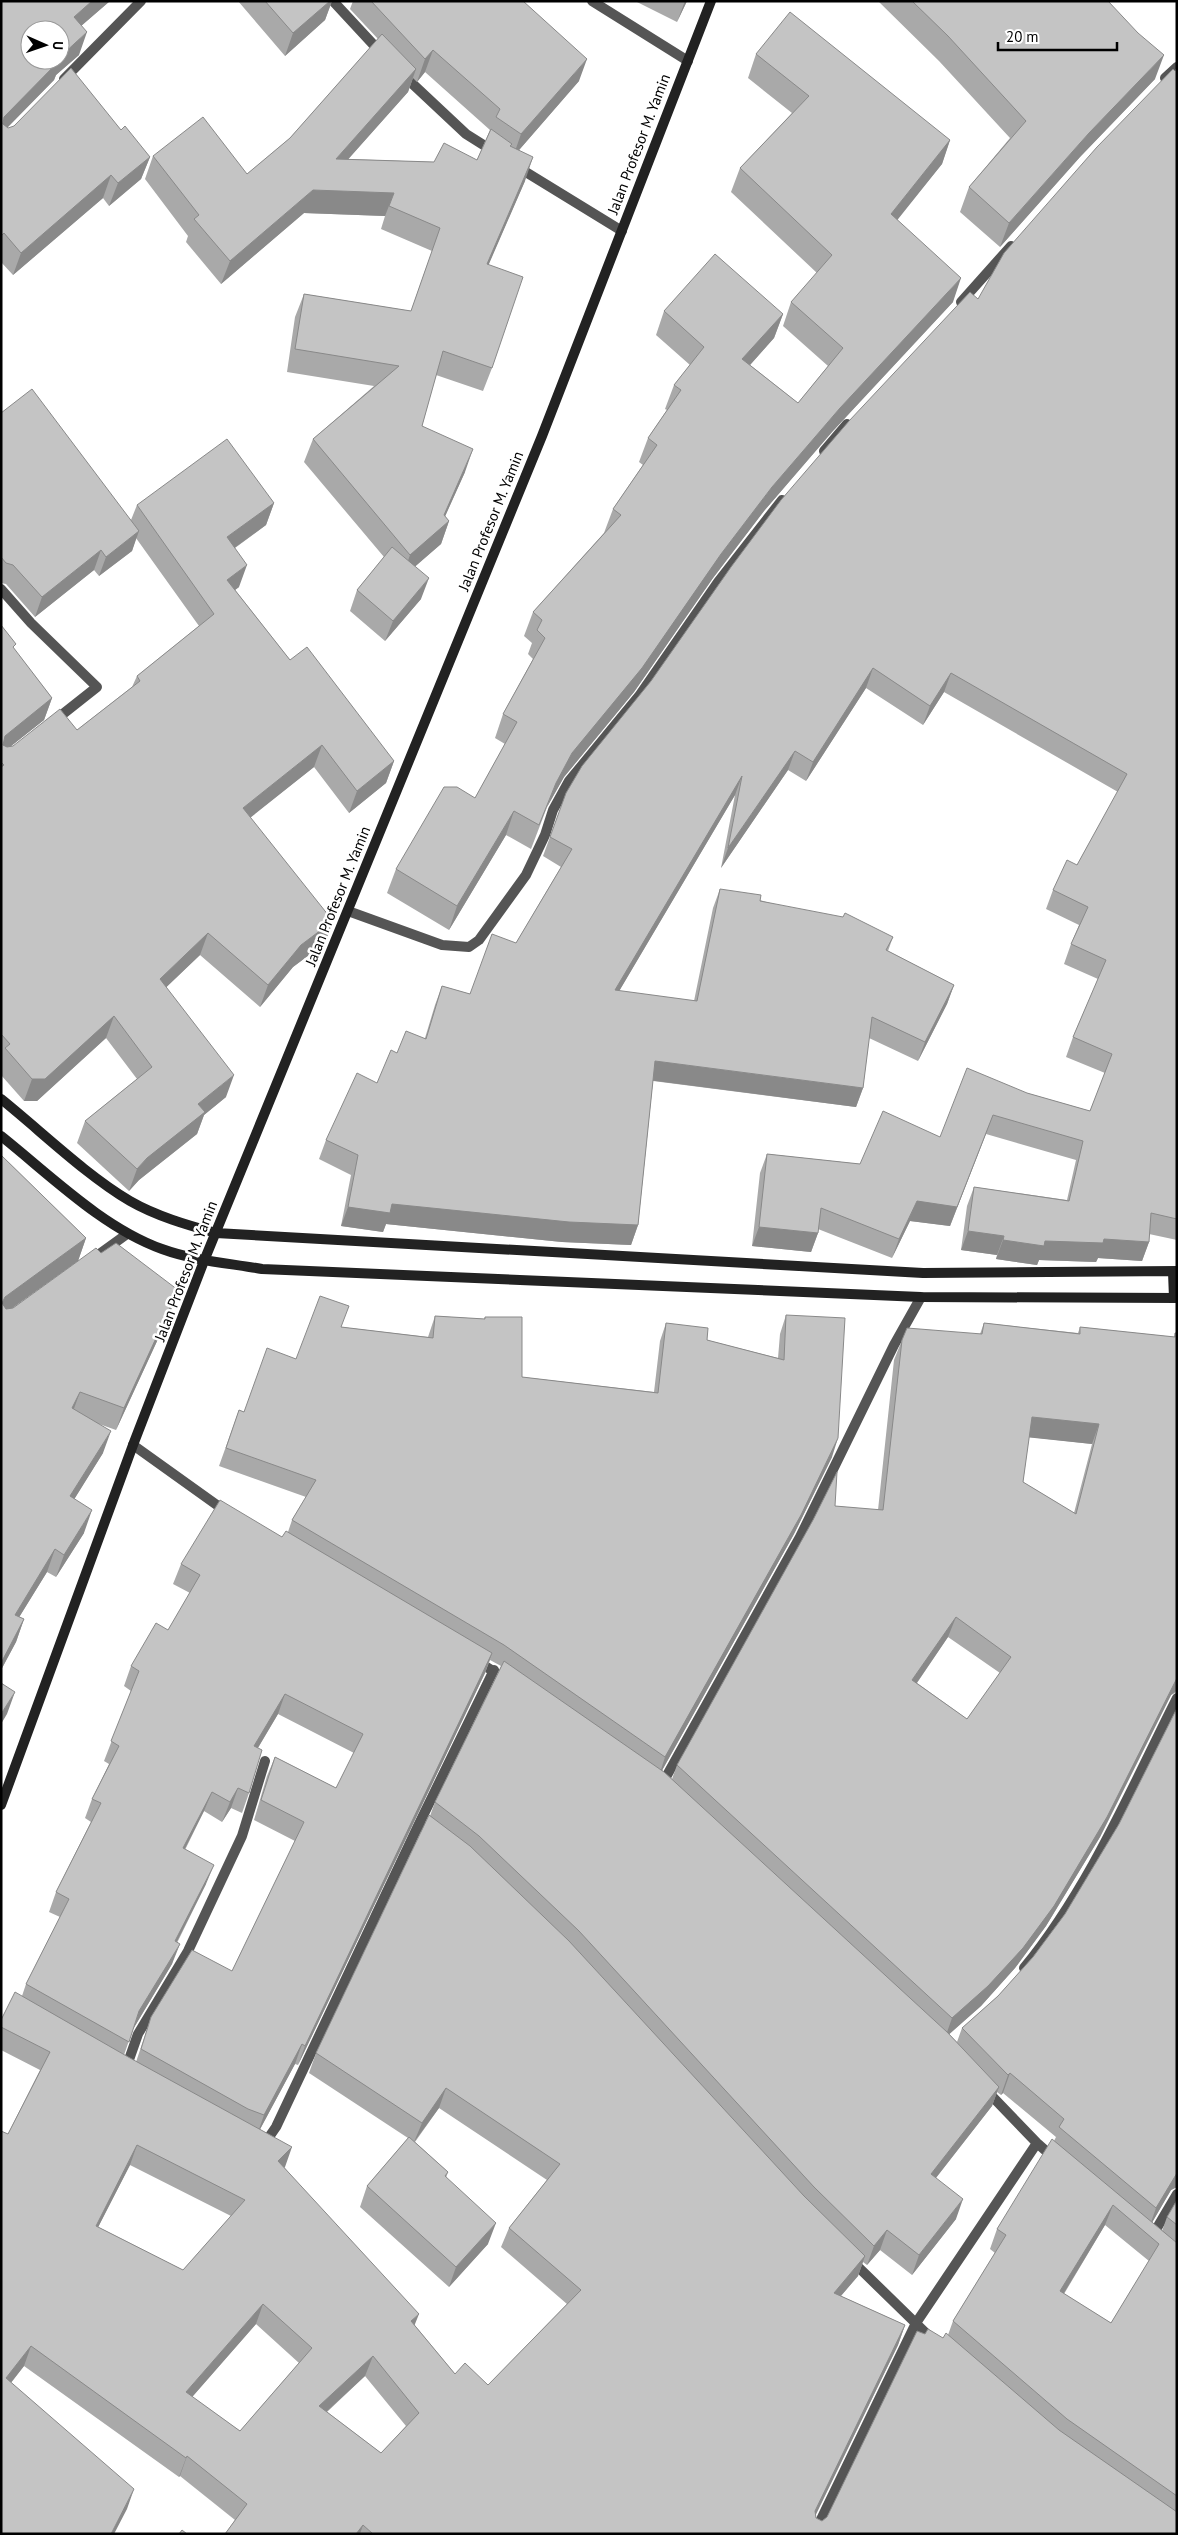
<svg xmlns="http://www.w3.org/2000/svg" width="1178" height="2535" font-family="'PT Sans',sans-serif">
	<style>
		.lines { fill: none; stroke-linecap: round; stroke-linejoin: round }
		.street { stroke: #555; stroke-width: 10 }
		.secondary { stroke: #222; stroke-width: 10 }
		.wall { fill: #a9a9a9; fill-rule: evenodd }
		.shaded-wall { fill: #898989 }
		.building { fill: #c4c4c4; stroke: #898989; fill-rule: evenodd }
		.labels { text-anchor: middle; stroke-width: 5; stroke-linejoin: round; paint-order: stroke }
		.street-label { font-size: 15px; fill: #000; stroke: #fff }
	</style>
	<rect width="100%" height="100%" fill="#fff"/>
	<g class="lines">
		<path class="street" d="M 333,1 L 383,55
			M 592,1 L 688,61
			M 402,74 L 466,134 L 493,151
			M 1165,78 L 1177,67
			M 64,79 L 141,1
			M 516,166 L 622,231
			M 961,302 L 1011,246
			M 824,451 L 847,424
			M 1,589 L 31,623 L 97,687 L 54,721
			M 348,911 L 442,945 L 469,947 L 479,940 L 526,875 L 545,835 L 553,810 L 569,781 L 639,696 L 718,582 L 782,500
			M 91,1260 L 127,1234
			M 133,1445 L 228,1513
			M 477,1661 L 509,1681
			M 661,1786 L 800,1537 L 894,1345 L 921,1297
			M 434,1835 L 419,1824 L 494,1670
			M 1024,1968 C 1090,1887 1130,1791 1177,1698
			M 125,2071 L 138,2034 L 188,1951 L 242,1836 L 265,1761
			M 986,2090 L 1037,2143 L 1055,2159
			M 262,2141 L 267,2140 L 276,2127 L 419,1824
			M 1151,2238 L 1177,2194
			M 851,2260 L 934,2341
			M 814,2534 L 916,2323 L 1037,2143"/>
		<path class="secondary" d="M 1,1099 C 42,1132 86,1175 130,1201 C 156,1216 187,1225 216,1233 L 923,1273 L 1177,1271
			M 1,1136 C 50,1175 103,1228 162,1249 C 195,1261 228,1263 262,1269 L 921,1297 L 1177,1298
			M 1173,1272 L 1174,1298
			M 1,1805 L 133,1445 L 204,1261 L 542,436 L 711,1"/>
	</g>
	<path class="wall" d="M 1,1 L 110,1 L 81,26 L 79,55 L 56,75 L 54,80 L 7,128 L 121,130 L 150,157 L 141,179 L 109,206 L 103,198 L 13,275 L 1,262 Z
		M 238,1 L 332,1 L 325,20 L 285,56 Z
		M 353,1 L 523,1 L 579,81 L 519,150 L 525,181 L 488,265 L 492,368 L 483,391 L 436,375 L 422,426 L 465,472 L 445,516 L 449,521 L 441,544 L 415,566 L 421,599 L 385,641 L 350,611 L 357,590 L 384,557 L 304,462 L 313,439 L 374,386 L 287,372 L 295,317 L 304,294 L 411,311 L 432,251 L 381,229 L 385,216 L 304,213 L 221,284 L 186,242 L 188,236 L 145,179 L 153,156 L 247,174 L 290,138 L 378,39 L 350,9 ZM 425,72 L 490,130 L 477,160 L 434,162 L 348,159 L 408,92 L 413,78 L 417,82 Z
		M 635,1 L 687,1 L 677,22 Z
		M 878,1 L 1108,1 L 1155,79 L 1080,157 L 1000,247 L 960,212 L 969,187 L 1010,138 L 939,61 Z
		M 756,54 L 950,140 L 942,164 L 897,219 L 953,302 L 832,432 L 764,511 L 713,578 L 634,692 L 564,777 L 547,807 L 531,849 L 506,835 L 449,930 L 387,893 L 396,869 L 475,798 L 505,744 L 495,738 L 503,714 L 533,659 L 528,654 L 532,643 L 524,636 L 533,612 L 604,533 L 613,509 L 643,465 L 639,462 L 648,438 L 667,410 L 665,409 L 674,385 L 690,365 L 656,335 L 664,311 L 783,314 L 774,338 L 750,365 L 798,403 L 828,366 L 783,326 L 791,302 L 817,273 L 731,192 L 740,168 L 792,113 L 748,78 Z
		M 1177,68 L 1177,1240 L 1149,1234 L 1149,1242 L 1142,1261 L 1098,1258 L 1096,1262 L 1039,1260 L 1037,1265 L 996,1259 L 997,1255 L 961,1250 L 967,1206 L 974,1187 L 1067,1200 L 1076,1160 L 986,1134 L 950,1226 L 910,1221 L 892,1258 L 818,1229 L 818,1233 L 811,1252 L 752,1246 L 760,1173 L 767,1154 L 860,1164 L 940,1137 L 1027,1093 L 1090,1111 L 1105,1073 L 1066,1057 L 1073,1037 L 1098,979 L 1064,964 L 1071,944 L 1079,925 L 1046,909 L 1053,890 L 1077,865 L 1118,792 L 944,692 L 923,725 L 866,688 L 806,781 L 788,770 L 721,868 L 735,795 L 619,991 L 694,1001 L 713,908 L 720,889 L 893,937 L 888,951 L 954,985 L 947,1004 L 918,1061 L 869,1038 L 863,1088 L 856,1107 L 653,1081 L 638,1225 L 631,1245 L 562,1242 L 386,1224 L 383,1232 L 341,1226 L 351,1175 L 319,1159 L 326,1140 L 377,1083 L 397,1053 L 425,1038 L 435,1005 L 442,986 L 470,994 L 516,943 L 561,867 L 543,856 L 550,837 L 978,299 Z
		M 1,413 L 131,520 L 137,505 L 274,503 L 266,525 L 235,548 L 239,587 L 235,590 L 290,660 L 394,761 L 386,783 L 349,813 L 314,767 L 250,817 L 325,943 L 293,967 L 260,1007 L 200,955 L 166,987 L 226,1097 L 204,1115 L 197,1134 L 139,1180 L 129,1191 L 77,1143 L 85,1121 L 137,1079 L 106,1038 L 37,1101 L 24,1101 L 1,1075 L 1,625 L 14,649 L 52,698 L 44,720 L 10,747 L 77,730 L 132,687 L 137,676 L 199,626 L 136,538 L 132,551 L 99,576 L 94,570 L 35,617 L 6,584 L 1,583 Z
		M 1,1155 L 86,1238 L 78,1261 L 12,1308 L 101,1253 L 178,1290 L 170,1313 L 116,1430 L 99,1424 L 103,1453 L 74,1499 L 84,1533 L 56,1577 L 47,1572 L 19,1617 L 24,1619 L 16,1642 L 1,1670 Z
		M 786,1315 L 832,1457 L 794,1534 L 662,1770 L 672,1779 L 677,1765 L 835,1506 L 878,1510 L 894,1360 L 902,1340 L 980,1334 L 984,1323 L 1078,1333 L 1080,1327 L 1174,1337 L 1175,1333 L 1177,1333 L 1177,1692 L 1171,1695 L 1100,1837 L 1046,1926 L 1015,1968 L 981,2006 L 949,2034 L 957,2042 L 962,2028 L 998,1996 L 1033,1957 L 1065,1914 L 1119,1824 L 1177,1708 L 1177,2187 L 1171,2190 L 1152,2222 L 1162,2231 L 1167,2217 L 1177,2200 L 1177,2534 L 225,2534 L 235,2520 L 180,2476 L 179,2477 L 24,2366 L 11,2383 L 127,2509 L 1,2534 L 8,2134 L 40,2070 L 1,2050 L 1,2020 L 22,1996 L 26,1984 L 60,1917 L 49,1912 L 56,1892 L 91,1822 L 85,1818 L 92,1799 L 109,1764 L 104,1761 L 131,1691 L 124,1686 L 131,1666 L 168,1630 L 190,1593 L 173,1584 L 181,1564 L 282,1537 L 288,1532 L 292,1520 L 306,1497 L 219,1466 L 239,1410 L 244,1412 L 296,1359 L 341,1327 L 428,1337 L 435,1316 L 484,1319 L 485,1317 L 522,1377 L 654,1392 L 660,1341 L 666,1323 L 707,1340 L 778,1358 L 780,1334 ZM 1029,1437 L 1092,1444 L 1074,1513 L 1023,1482 ZM 948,1637 L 1000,1673 L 967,1719 L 917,1683 ZM 490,1660 L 501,1666 L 435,1802 L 430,1816 L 316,2053 L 309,2073 L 408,2138 L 367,2186 L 360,2207 L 449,2287 L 488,2244 L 446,2178 L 448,2172 L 415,2142 L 439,2108 L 547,2180 L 509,2228 L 501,2247 L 567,2304 L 488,2385 L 455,2374 L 284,2167 L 285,2167 L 260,2129 L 295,2064 L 298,2065 L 485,1673 ZM 278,1714 L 354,1753 L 336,1788 L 275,1757 L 267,1776 L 254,1820 L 295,1841 L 232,1971 L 151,2017 L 136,2062 L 124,2055 L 133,2029 L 172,1964 L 177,1943 L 206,1884 L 185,1850 L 204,1811 L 222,1822 L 231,1808 L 242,1813 L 249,1793 L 258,1748 ZM 997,2092 L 1001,2095 L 1003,2093 L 1056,2137 L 1054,2141 L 997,2229 L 990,2249 L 995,2253 L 953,2321 L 948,2335 L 943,2338 L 925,2334 L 827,2517 L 822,2521 L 816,2518 L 815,2515 L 898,2345 L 905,2325 L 841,2296 L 858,2276 L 863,2262 L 867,2265 L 880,2250 L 912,2275 L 956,2219 L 936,2178 L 992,2106 ZM 130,2165 L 231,2216 L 183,2270 L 98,2227 ZM 1105,2225 L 1149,2261 L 1111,2323 L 1064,2294 ZM 256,2324 L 299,2363 L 240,2431 L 192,2397 ZM 365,2376 L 406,2426 L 381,2453 L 327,2412 Z"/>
	<path class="shaded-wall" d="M 92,1 L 110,1 L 66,39 L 74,17 Z
		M 330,1 L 332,1 L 325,20 L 285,56 L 293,33 Z
		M 685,1 L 687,1 L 677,22 Z
		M 87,32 L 79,55 L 56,75 L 54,80 L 1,134 L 4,117 L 61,56 Z
		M 433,50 L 425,72 L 417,82 L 425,59 Z
		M 1164,55 L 1155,79 L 1080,157 L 1000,247 L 1009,223 L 1089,133 Z
		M 587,59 L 579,81 L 513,157 L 521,134 Z
		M 416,69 L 408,92 L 328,182 L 336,159 Z
		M 950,140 L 942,164 L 883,238 L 891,214 Z
		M 150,157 L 141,179 L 109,206 L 118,183 Z
		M 533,157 L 525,181 L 479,287 L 487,264 Z
		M 111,175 L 103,198 L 13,275 L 21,253 Z
		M 313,190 L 394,193 L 385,216 L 304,213 L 221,284 L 230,261 Z
		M 961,278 L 953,302 L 832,432 L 764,511 L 713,578 L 634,692 L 564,777 L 547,807 L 531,849 L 556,783 L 572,753 L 721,554 L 772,487 L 840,408 Z
		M 783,314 L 774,338 L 734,383 L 742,359 Z
		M 473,449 L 465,472 L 439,530 L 449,521 L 441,544 L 402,578 L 410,555 L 444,515 Z
		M 274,503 L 266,525 L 219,559 L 227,537 Z
		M 139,531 L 132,551 L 99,576 L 106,557 Z
		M 101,550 L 94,570 L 35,617 L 42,597 Z
		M 247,565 L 239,587 L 219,602 L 227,580 Z
		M 429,578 L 421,599 L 385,641 L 393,621 Z
		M 873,668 L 866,688 L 806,781 L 813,762 Z
		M 951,673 L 944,692 L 923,725 L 930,706 Z
		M 52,698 L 44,720 L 1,754 L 5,736 Z
		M 322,745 L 314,767 L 235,830 L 243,808 Z
		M 795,751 L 788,770 L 721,868 L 728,848 Z
		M 394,761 L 386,783 L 349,813 L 357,791 Z
		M 742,776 L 735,795 L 608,1010 L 615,990 Z
		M 514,811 L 506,835 L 449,930 L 457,906 Z
		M 333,921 L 325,943 L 293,967 L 260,1007 L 268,985 L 301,945 Z
		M 208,933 L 200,955 L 152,1001 L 160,979 Z
		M 954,985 L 947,1004 L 918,1061 L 925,1042 Z
		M 114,1016 L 106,1038 L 37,1101 L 24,1101 L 32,1079 Z
		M 655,1061 L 863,1088 L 856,1107 L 648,1080 Z
		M 234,1075 L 226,1097 L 204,1115 L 197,1134 L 139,1180 L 129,1191 L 137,1169 L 198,1104 Z
		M 993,1115 L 950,1226 L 910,1221 L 892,1258 L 899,1239 L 917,1201 Z
		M 392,1204 L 638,1225 L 631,1245 L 562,1242 L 386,1224 L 383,1232 L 341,1226 L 348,1207 Z
		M 759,1227 L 818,1233 L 811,1252 L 752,1246 Z
		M 968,1231 L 1004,1236 L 997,1255 L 961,1250 Z
		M 86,1238 L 78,1261 L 1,1316 L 1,1306 L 5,1297 Z
		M 1104,1239 L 1149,1242 L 1142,1261 L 1098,1258 L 1096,1262 L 1039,1260 L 1037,1265 L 996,1259 L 1003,1240 L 1045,1241 Z
		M 178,1290 L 170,1313 L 116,1430 L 124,1408 Z
		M 80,1392 L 72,1414 L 72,1408 Z
		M 1032,1417 L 1099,1424 L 1092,1444 L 1025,1437 Z
		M 111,1431 L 103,1453 L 62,1519 L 70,1496 Z
		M 838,1438 L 832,1457 L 794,1534 L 659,1776 L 665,1757 Z
		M 92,1510 L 84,1533 L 56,1577 L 64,1555 Z
		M 55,1549 L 47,1572 L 7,1637 L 15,1615 Z
		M 956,1617 L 948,1637 L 905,1700 L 912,1680 Z
		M 24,1619 L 16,1642 L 1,1670 L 1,1663 Z
		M 492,1653 L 485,1673 L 298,2065 L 305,2046 Z
		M 1177,1678 L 1176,1691 L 1171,1695 L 1100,1837 L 1046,1926 L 1015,1968 L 981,2006 L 945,2038 L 952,2018 Z
		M 15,1692 L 7,1714 L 1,1724 L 1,1714 Z
		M 285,1694 L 278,1714 L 247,1766 L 254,1746 Z
		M 238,1788 L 231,1808 L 222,1822 L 230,1802 Z
		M 212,1792 L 204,1811 L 175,1868 L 183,1848 Z
		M 214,1865 L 206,1884 L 167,1961 L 175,1941 Z
		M 180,1944 L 172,1964 L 132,2031 L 139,2011 Z
		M 302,2044 L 295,2064 L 257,2135 L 264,2115 Z
		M 1010,2073 L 1003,2093 L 1001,2095 L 1008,2075 Z
		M 999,2087 L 992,2106 L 924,2193 L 931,2174 Z
		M 446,2088 L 439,2108 L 414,2142 L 422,2123 Z
		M 137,2145 L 130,2165 L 89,2245 L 96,2226 Z
		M 292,2147 L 285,2167 L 271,2181 L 278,2161 Z
		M 1177,2173 L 1177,2187 L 1171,2190 L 1149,2228 L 1156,2208 Z
		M 963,2199 L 956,2219 L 912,2275 L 919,2255 Z
		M 1113,2205 L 1105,2225 L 1053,2311 L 1060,2291 Z
		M 496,2223 L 488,2244 L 449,2287 L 456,2267 Z
		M 887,2230 L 880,2250 L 867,2265 L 874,2246 Z
		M 865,2256 L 858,2276 L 826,2313 L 834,2293 Z
		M 263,2304 L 256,2324 L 179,2412 L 186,2392 Z
		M 419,2314 L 411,2334 L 411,2321 Z
		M 905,2325 L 898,2345 L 808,2531 L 815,2511 Z
		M 31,2346 L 24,2366 L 1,2395 L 6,2378 Z
		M 373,2356 L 365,2376 L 312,2425 L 319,2406 Z
		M 187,2456 L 180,2476 L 179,2477 L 186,2458 Z
		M 134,2489 L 127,2509 L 114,2534 L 111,2534 Z
		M 363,2525 L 360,2534 L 356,2534 Z"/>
	<path class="building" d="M 1,1 L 92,1 L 74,17 L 87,32 L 61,56 L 62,58 L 60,60 L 60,30 L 30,30 L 30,60 L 60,60 L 4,117 L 3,124 L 8,128 L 14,126 L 71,68 L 121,130 L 125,126 L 150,157 L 118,183 L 111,175 L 21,253 L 4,233 L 1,236 Z
		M 265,1 L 330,1 L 293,33 Z
		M 371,1 L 523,1 L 587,59 L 521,134 L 496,117 L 500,109 L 433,50 L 425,59 Z
		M 912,1 L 1108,1 L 1138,33 L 1164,55 L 1089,133 L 1009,223 L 969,187 L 1026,121 L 948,36 Z
		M 790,12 L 950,140 L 891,214 L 961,278 L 840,408 L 772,487 L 721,554 L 642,668 L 572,753 L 556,783 L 539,825 L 514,811 L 457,906 L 396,869 L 444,787 L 457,787 L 475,798 L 517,722 L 503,714 L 545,638 L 537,630 L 542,620 L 533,612 L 621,515 L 613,509 L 657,445 L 648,438 L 681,390 L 674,385 L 704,347 L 664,311 L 715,254 L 783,314 L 742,359 L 798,403 L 843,348 L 791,302 L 832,255 L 740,168 L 809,96 L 756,54 Z
		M 382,34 L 416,69 L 336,159 L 434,162 L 444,143 L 477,160 L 491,129 L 512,144 L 510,146 L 533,157 L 487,264 L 523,277 L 492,368 L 443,351 L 422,426 L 473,449 L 444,515 L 449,521 L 410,555 L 313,439 L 399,366 L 295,349 L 304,294 L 411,311 L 440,228 L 389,206 L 394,193 L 313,190 L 230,261 L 194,219 L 199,215 L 153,156 L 203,117 L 247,174 L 290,138 Z
		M 1177,68 L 1177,1219 L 1151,1213 L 1149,1242 L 1104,1239 L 1103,1243 L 1045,1241 L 1044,1246 L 1003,1240 L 1004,1236 L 968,1231 L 974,1187 L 1069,1201 L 1083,1141 L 993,1115 L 957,1207 L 917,1201 L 899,1239 L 821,1208 L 818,1233 L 759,1227 L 767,1154 L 860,1164 L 883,1111 L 940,1137 L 967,1068 L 1027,1093 L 1090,1111 L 1112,1054 L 1073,1037 L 1106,960 L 1071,944 L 1088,907 L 1053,890 L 1067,860 L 1077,865 L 1127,774 L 951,673 L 930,706 L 873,668 L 813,762 L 795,751 L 728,848 L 742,776 L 615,990 L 697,1001 L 720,889 L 761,895 L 760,901 L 843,917 L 845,913 L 893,937 L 886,950 L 954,985 L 925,1042 L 872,1017 L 863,1088 L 655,1061 L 638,1225 L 569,1222 L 392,1204 L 390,1213 L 348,1207 L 358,1155 L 326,1140 L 357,1073 L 377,1083 L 391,1050 L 397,1053 L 406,1031 L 426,1039 L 442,986 L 470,994 L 492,934 L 516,943 L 572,849 L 550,837 L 566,793 L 582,766 L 651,681 L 731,567 L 781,500 L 849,421 L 970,292 L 978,299 L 1004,253 L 1097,147 L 1173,69 L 1175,71 Z
		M 32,389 L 139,531 L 106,557 L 101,550 L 42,597 L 13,565 L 6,563 L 1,557 L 1,413 Z
		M 227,439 L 274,503 L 227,537 L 247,565 L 227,580 L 290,660 L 307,647 L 394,761 L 357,791 L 322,745 L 243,808 L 333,921 L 301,945 L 268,985 L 208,933 L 160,979 L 234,1075 L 198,1104 L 205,1112 L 147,1158 L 137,1169 L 85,1121 L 152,1067 L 114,1016 L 45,1079 L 32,1079 L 5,1048 L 10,1044 L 1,1034 L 1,767 L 4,765 L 1,762 L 1,625 L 16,644 L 13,647 L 52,698 L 5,736 L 3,745 L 7,747 L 13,746 L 60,709 L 77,730 L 140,681 L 137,676 L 214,614 L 137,505 Z
		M 392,547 L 429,578 L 393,621 L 357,590 Z
		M 1,1155 L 86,1238 L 5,1297 L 2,1303 L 6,1309 L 13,1308 L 96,1248 L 101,1253 L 116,1243 L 178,1290 L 124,1408 L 80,1392 L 72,1408 L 111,1431 L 70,1496 L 92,1510 L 64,1555 L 55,1549 L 15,1615 L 24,1619 L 1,1663 Z
		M 320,1296 L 349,1306 L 341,1327 L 433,1338 L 435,1316 L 485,1319 L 485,1317 L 522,1317 L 522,1377 L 658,1393 L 666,1323 L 708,1328 L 707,1340 L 784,1360 L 786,1315 L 845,1318 L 838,1438 L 801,1515 L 665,1757 L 504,1645 L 292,1520 L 316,1480 L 226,1448 L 239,1410 L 244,1412 L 267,1348 L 296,1359 Z
		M 984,1323 L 1080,1334 L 1080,1327 L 1175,1337 L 1175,1333 L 1177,1333 L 1177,1678 L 1107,1817 L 1054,1906 L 1023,1948 L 988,1986 L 952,2018 L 677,1765 L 813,1520 L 837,1472 L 835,1506 L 883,1510 L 902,1340 L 907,1328 L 982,1334 ZM 1032,1417 L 1099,1424 L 1076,1514 L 1023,1482 ZM 956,1617 L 1011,1657 L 967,1719 L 912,1680 Z
		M 220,1500 L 282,1537 L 286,1531 L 492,1653 L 305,2046 L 302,2044 L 264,2115 L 248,2109 L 141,2049 L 151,2017 L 192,1950 L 232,1971 L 304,1822 L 261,1800 L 275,1757 L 336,1788 L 363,1734 L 285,1694 L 254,1746 L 262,1750 L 249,1793 L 238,1788 L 230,1802 L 212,1792 L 183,1848 L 214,1865 L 175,1941 L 180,1944 L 139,2011 L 129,2042 L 26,1984 L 69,1899 L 56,1892 L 101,1803 L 92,1799 L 119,1746 L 111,1741 L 139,1671 L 131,1666 L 156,1623 L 168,1630 L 200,1575 L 181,1564 Z
		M 504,1661 L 664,1772 L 947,2032 L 999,2087 L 931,2174 L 963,2199 L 919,2255 L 887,2230 L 874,2246 L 814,2187 L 579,1931 L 479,1836 L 435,1802 Z
		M 1,1683 L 15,1692 L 1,1714 Z
		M 1177,1708 L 1177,2173 L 1156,2208 L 1059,2127 L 1064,2119 L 1010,2073 L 1008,2075 L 962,2028 L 998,1996 L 1033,1957 L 1065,1914 L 1119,1824 Z
		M 429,1815 L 470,1846 L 569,1941 L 804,2196 L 865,2256 L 834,2293 L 905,2325 L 815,2511 L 816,2518 L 822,2521 L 827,2517 L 917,2331 L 925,2334 L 928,2329 L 943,2338 L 946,2333 L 1059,2430 L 1177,2512 L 1177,2534 L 373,2534 L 363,2525 L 356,2534 L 225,2534 L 247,2504 L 187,2456 L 186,2458 L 31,2346 L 6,2378 L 134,2489 L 111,2534 L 1,2534 L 1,2131 L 8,2134 L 50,2052 L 1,2027 L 1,2020 L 15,1992 L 130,2058 L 292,2147 L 278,2161 L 419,2314 L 411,2321 L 455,2374 L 465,2363 L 488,2385 L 581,2290 L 509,2228 L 560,2164 L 446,2088 L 422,2123 L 316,2053 ZM 137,2145 L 245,2200 L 183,2270 L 96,2226 ZM 263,2304 L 312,2348 L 240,2431 L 186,2392 ZM 373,2356 L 419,2413 L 381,2453 L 319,2406 Z
		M 409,2137 L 448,2172 L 445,2176 L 496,2223 L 456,2267 L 367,2186 Z
		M 1052,2139 L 1177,2243 L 1177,2496 L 1067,2419 L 953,2321 L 1006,2235 L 997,2229 ZM 1113,2205 L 1159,2244 L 1111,2323 L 1060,2291 Z
		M 1177,2200 L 1177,2225 L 1167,2217 Z
		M 182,2530 L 187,2534 L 179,2534 Z"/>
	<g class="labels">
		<g class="street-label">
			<text transform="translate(639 144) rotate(-69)" y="5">Jalan Profesor M. Yamin</text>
			<text transform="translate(491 521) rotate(-68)" y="5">Jalan Profesor M. Yamin</text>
			<text transform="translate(338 896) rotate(-68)" y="5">Jalan Profesor M. Yamin</text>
			<text transform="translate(186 1271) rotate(-69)" y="5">Jalan Profesor M. Yamin</text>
		</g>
	</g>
	<rect width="1178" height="2535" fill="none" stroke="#000000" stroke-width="5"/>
	<g transform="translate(45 45) rotate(92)"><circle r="24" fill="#ffffff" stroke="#999999"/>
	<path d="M0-4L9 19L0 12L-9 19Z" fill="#000000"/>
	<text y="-8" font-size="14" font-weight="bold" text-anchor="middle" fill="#000000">U</text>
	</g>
	<path d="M998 42v8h119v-8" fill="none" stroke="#000000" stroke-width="2.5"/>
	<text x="1006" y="42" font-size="15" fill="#000000" stroke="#ffffff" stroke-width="4" paint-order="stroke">20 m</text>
</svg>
